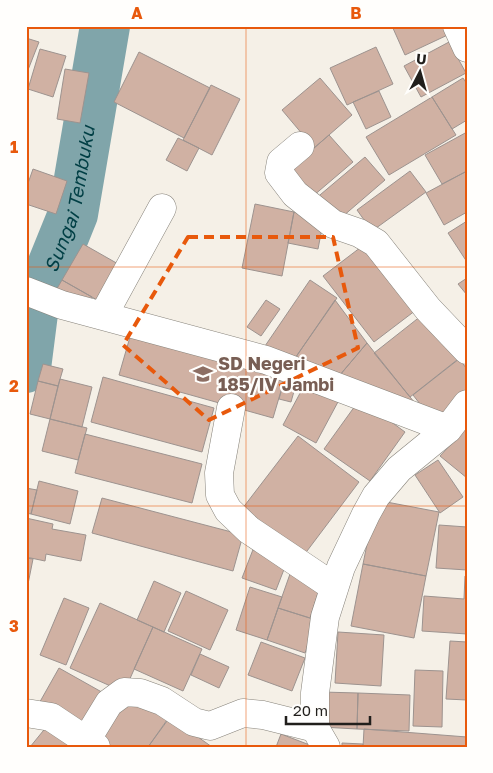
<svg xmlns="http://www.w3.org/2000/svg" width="493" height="773" font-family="'Golos Text',sans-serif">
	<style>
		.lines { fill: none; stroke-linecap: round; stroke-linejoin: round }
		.river { stroke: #80a5aa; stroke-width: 50 }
		.building { fill: #d0b1a3; stroke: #9d938f }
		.minor-casing { stroke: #87837b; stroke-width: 29 }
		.minor { stroke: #fff; stroke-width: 28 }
		.marked { fill: none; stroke: #e8590c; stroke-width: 4; stroke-dasharray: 10 6; stroke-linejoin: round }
		.grid { fill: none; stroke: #e8590c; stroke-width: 1; stroke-opacity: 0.55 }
		.labels { text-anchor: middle; stroke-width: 4.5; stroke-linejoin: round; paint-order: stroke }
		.education-label { font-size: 18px; font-weight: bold; fill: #785e54; stroke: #fffefc; text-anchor: start }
		.water-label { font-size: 19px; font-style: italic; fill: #013f45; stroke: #fffefc }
		.neatline { fill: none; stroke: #e8590c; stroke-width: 2 }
		.grid-label { font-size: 16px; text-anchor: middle; font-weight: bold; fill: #e8590c }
	</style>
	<rect width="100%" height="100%" fill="#f5f0e7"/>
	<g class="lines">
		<path class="river" id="s1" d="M 26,368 L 33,313 L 73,214 L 105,26"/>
	</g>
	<path class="building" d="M 392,26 L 451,26 L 454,32 L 405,55 Z
		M 26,38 L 39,42 L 26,75 Z
		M 449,42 L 466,73 L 421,97 L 404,66 Z
		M 376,47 L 393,84 L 347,105 L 330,68 Z
		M 40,49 L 66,56 L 53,97 L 28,89 Z
		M 139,52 L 210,88 L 184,138 L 114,102 Z
		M 65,69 L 89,73 L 80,123 L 57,119 Z
		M 320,78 L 352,115 L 314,148 L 282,110 Z
		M 463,78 L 467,84 L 467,120 L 452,129 L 432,97 Z
		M 211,85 L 240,99 L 212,155 L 183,140 Z
		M 379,91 L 391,117 L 366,129 L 353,102 Z
		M 432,97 L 456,135 L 389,175 L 366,137 Z
		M 467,132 L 467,171 L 442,184 L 425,155 Z
		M 329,135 L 353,162 L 313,196 L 290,169 Z
		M 178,138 L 199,148 L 187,171 L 166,160 Z
		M 365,157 L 385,180 L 335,223 L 314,200 Z
		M 33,169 L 67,181 L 56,214 L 26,204 L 26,189 Z
		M 410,171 L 426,192 L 372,231 L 357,210 Z
		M 467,171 L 467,212 L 444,225 L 426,193 Z
		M 255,204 L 294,212 L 282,276 L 242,268 Z
		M 294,212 L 324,218 L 318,249 L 288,243 Z
		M 467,221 L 467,262 L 448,233 Z
		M 369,241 L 420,307 L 374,342 L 323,276 Z
		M 83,244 L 127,269 L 106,305 L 62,280 Z
		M 467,278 L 467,295 L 458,284 Z
		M 62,280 L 92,297 L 85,309 L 55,292 Z
		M 310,280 L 337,298 L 291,364 L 265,346 Z
		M 266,300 L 280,309 L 261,336 L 247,327 Z
		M 335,300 L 367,343 L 334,382 L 291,364 Z
		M 426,312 L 462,356 L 410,397 L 374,353 Z
		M 132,330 L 286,374 L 273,418 L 119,375 Z
		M 367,343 L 410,397 L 415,403 L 334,382 Z
		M 459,359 L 467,369 L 467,396 L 434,422 L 413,395 Z
		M 43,364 L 63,369 L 58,386 L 38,381 Z
		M 286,374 L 298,377 L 291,402 L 279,399 Z
		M 103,377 L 214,408 L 202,452 L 91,422 Z
		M 60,379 L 92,387 L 82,427 L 50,419 Z
		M 38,381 L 58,386 L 50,419 L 30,414 Z
		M 306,382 L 339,400 L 316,443 L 283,425 Z
		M 360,399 L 405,432 L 370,481 L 324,449 Z
		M 50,419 L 87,428 L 78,460 L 42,451 Z
		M 467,427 L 467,478 L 440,456 Z
		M 85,434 L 202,464 L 192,503 L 75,473 Z
		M 298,436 L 359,482 L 304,555 L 242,509 Z
		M 438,460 L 463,497 L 440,513 L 415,475 Z
		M 39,481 L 78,491 L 70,524 L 31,514 Z
		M 26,488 L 37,490 L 31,514 L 26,513 Z
		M 102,498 L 243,535 L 233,571 L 92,533 Z
		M 376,500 L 439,512 L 426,576 L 363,564 Z
		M 26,518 L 53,524 L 52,529 L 86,535 L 81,561 L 46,554 L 45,561 L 26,557 Z
		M 439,525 L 467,527 L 467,570 L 436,568 Z
		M 254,547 L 288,559 L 276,590 L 242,578 Z
		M 26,558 L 33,559 L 27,589 L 26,589 Z
		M 363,564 L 426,576 L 414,638 L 351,626 Z
		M 290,574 L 321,584 L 310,618 L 278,608 Z
		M 465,576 L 467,576 L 467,634 L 422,631 L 424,596 L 464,599 Z
		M 154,581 L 181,593 L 164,632 L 137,620 Z
		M 250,587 L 282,597 L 267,640 L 236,630 Z
		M 186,591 L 228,610 L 210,650 L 168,631 Z
		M 64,598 L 89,608 L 66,665 L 40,655 Z
		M 100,603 L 153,627 L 124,692 L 70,668 Z
		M 278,608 L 316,620 L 305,653 L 267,640 Z
		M 153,627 L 202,649 L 183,691 L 134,669 Z
		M 338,632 L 384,635 L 381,686 L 335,683 Z
		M 450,641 L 467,642 L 467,700 L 446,699 Z
		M 261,642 L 305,658 L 292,691 L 248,675 Z
		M 200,654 L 229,667 L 219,688 L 191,675 Z
		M 59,668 L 107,695 L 86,734 L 37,707 Z
		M 415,670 L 443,671 L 442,727 L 413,726 Z
		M 322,692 L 358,693 L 357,729 L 321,727 Z
		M 358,693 L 410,695 L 409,731 L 357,729 Z
		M 131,694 L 167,720 L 148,747 L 110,747 L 99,739 Z
		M 170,717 L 212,747 L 148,747 Z
		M 52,720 L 85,747 L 30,747 Z
		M 364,729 L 467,737 L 467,747 L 363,747 Z
		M 281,734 L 315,747 L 276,747 Z
		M 342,743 L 363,744 L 363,747 L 342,747 Z"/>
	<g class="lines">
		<defs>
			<path id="minor" d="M 457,26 L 467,48
				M 300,146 L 281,162 L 279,173 L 295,194 L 333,224 L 359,233 L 376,243 L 428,309 L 467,350
				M 26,291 L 62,305 L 266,360 L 448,429
				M 103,316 L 162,208
				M 231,408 L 219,473 L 220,495 L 228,510 L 249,530 L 334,587
				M 26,713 L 51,717 L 96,747
				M 87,739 L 109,703 L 124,692 L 140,693 L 162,701 L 194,722 L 210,726 L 243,713 L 263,715 L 315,728
				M 326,747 L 315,728 L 315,693 L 325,617 L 341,567 L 366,514 L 376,496 L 399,469 L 448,429 L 467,404"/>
		</defs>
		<use href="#minor" class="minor-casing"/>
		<use href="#minor" class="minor"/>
	</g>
	<path class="marked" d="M 188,237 L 333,237 L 358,348 L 209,420 L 123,345 Z"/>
	<path class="grid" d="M 246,26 L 246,747M 26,267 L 467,267M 26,506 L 467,506"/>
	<defs>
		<symbol id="school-bare" viewBox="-9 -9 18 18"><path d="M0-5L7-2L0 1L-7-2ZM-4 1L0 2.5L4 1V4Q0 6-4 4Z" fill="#8d6e63" stroke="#fffefc" stroke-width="2.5" paint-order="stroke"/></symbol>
	</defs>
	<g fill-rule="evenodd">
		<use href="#school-bare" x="189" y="360" width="28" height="28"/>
	</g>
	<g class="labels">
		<g class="education-label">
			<text x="218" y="370">SD Negeri<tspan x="218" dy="21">185/IV Jambi</tspan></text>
		</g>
		<g class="water-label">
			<text dy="7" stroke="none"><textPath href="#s1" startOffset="176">Sungai Tembuku</textPath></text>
		</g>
	</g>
	<rect width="493" height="773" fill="none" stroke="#fffefc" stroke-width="55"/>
	<g transform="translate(420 72) rotate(6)" stroke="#fffefc" stroke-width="4" paint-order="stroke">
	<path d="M0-4L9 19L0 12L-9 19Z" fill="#211f1c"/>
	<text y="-8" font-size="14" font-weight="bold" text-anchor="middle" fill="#211f1c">U</text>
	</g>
	<path d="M286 716v8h84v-8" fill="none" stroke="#211f1c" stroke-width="2.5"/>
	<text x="293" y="716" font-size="15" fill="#211f1c" stroke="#fffefc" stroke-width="4" paint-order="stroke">20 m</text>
	<rect x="28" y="28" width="438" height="718" class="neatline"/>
	<g class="grid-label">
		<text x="137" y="19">A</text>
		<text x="356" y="19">B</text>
		<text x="14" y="153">1</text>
		<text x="14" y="392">2</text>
		<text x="14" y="632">3</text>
	</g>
</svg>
